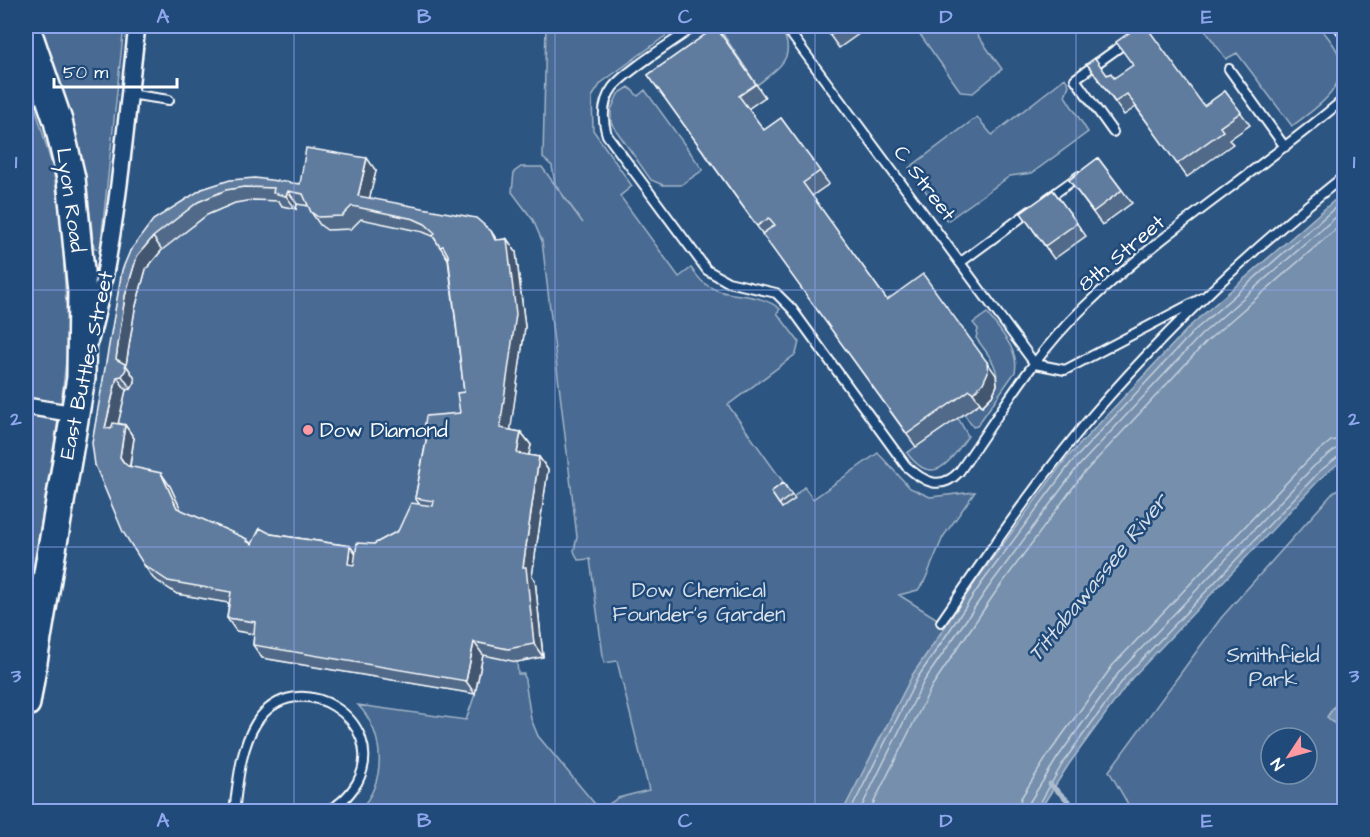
<svg xmlns="http://www.w3.org/2000/svg" width="1370" height="837" font-family="'Architects Daughter',sans-serif">
	<style>
		.green { fill: #486b92; stroke: #a4b5c8; stroke-width: 1.5; fill-rule: evenodd }
		.water { fill: #748fad; stroke: #acbcce; stroke-width: 1.5 }
		.lines { fill: none; stroke-linecap: round; stroke-linejoin: round }
		.shore { stroke: #c7d2de; stroke-width: 1.5 }
		.stream { stroke: #acbcce; stroke-width: 5 }
		.lane-casing { stroke: #fff; stroke-width: 12 }
		.street-casing { stroke: #fff; stroke-width: 20 }
		.highway-casing { stroke: #fff; stroke-width: 32 }
		.lane { stroke: #1f4a7a; stroke-width: 8 }
		.street { stroke: #1f4a7a; stroke-width: 15 }
		.highway { stroke: #1f4a7a; stroke-width: 27 }
		.wall { fill: #516b89; stroke: #fff; stroke-width: 1.5; fill-rule: evenodd }
		.shaded-wall { fill: #42576f; stroke: #fff; stroke-width: 1.5 }
		.building { fill: #5e7c9f; stroke: #fff; stroke-width: 1.5; fill-rule: evenodd }
		.grid { fill: none; stroke: #8ea6ec; stroke-width: 1.5; stroke-opacity: 0.55 }
		.poi-dot { fill: #ff9aa2; stroke: #1f4a7a; stroke-width: 2 }
		.labels { text-anchor: middle; stroke-width: 5; stroke-linejoin: round; paint-order: stroke }
		.street-label { font-size: 21px; fill: #fff; stroke: #1f4a7a }
		.poi-label { font-size: 21px; fill: #fff; stroke: #1f4a7a; text-anchor: start }
		.park-label { font-size: 21px; fill: #dae1e9; stroke: #1f4a7a }
		.water-label { font-size: 22px; font-style: italic; fill: #d5dde6; stroke: #1f4a7a }
		.neatline { fill: none; stroke: #8ea6ec; stroke-width: 2 }
		.grid-label { font-size: 20px; text-anchor: middle; font-weight: bold; fill: #8ea6ec }
	</style>
	<rect width="100%" height="100%" fill="#2c5582"/>
	<filter id="ink" filterUnits="userSpaceOnUse"><feTurbulence type="fractalNoise" baseFrequency=".0167" numOctaves="2"/><feDisplacementMap in="SourceGraphic" scale="12" xChannelSelector="R" yChannelSelector="G"/><feConvolveMatrix kernelMatrix="1 2 1 2 8 2 1 2 1" color-interpolation-filters="sRGB"/></filter>
	<g filter="url(#ink)">
		<path class="green" d="M 37,26 L 124,26 L 100,251 L 94,247 C 86,171 69,95 37,26 Z
			M 546,26 L 679,26 L 601,83 L 592,97 L 593,130 L 632,186 L 620,196 L 679,277 L 691,268 C 695,273 699,279 704,283 C 725,300 757,290 780,309 L 777,313 L 799,342 L 796,354 L 728,405 L 786,486 L 775,496 L 782,508 L 804,487 L 813,499 L 878,453 L 910,488 L 930,497 L 975,492 L 943,537 L 925,580 L 918,590 L 899,595 L 947,625 L 843,811 L 357,812 C 388,784 385,733 358,705 L 466,720 L 475,694 L 262,658 L 264,635 L 236,631 L 240,605 L 177,594 L 153,578 L 133,545 L 102,456 L 128,298 L 149,247 L 239,193 L 367,208 L 477,229 L 511,418 L 509,441 L 531,445 L 527,466 L 532,579 L 535,580 L 543,657 L 517,662 L 518,674 L 524,674 L 531,719 L 538,736 L 600,810 L 618,798 L 649,790 L 617,661 L 604,663 L 590,559 L 578,560 L 574,551 L 577,537 L 542,241 L 533,220 L 512,192 L 514,172 L 521,167 L 542,167 L 583,223 L 555,184 L 552,166 L 543,158 Z
			M 735,26 L 780,26 C 798,57 781,66 757,85 L 723,34 Z
			M 914,26 L 971,26 L 1002,69 L 973,93 L 961,92 Z
			M 1202,26 L 1319,26 C 1325,34 1334,43 1338,53 C 1351,87 1315,109 1292,126 L 1237,53 L 1226,59 Z
			M 26,75 L 53,169 L 62,228 L 68,343 L 62,396 L 26,615 Z
			M 1065,78 L 1069,85 L 1065,96 L 1088,132 L 1032,173 L 1010,176 L 947,221 L 909,168 L 977,117 L 992,135 Z
			M 629,87 L 638,96 L 645,90 L 703,170 L 681,185 L 663,185 L 651,180 L 611,123 L 611,110 L 618,94 Z
			M 987,313 C 999,330 1020,350 1015,372 L 977,426 L 973,427 L 964,414 L 980,403 L 983,406 C 1008,378 995,363 976,338 L 978,329 L 973,323 Z
			M 958,418 L 968,436 C 950,461 934,489 907,453 Z
			M 1344,484 L 1344,811 L 1132,811 L 1109,771 L 1221,618 L 1332,494 ZM 1271,738 L 1307,738 L 1307,774 L 1271,774 Z"/>
		<path class="water" d="M 1344,192 L 1344,459 L 1324,475 L 1131,679 L 1069,764 L 1039,811 L 843,811 L 913,674 L 976,581 L 1065,460 L 1191,325 Z
			M 1344,692 L 1344,732 L 1327,717 Z"/>
		<g class="lines">
			<path class="shore" d="M 850,812 L 918,677 L 981,584 L 1070,464 L 1195,330 L 1344,200
				M 859,812 L 924,681 L 988,588 L 1076,469 L 1201,335 L 1344,210
				M 869,812 L 932,686 L 995,593 L 1083,474 L 1207,341 L 1344,222
				M 1018,812 L 1021,798 L 1050,752 L 1113,665 L 1309,459 L 1331,441 L 1344,438
				M 1027,812 L 1029,803 L 1058,757 L 1120,671 L 1314,466 L 1336,449 L 1344,447
				M 1035,812 L 1064,761 L 1126,676 L 1320,471 L 1339,456 L 1344,455"/>
			<path class="stream" d="M 1050,784 L 1080,812"/>
			<defs>
				<path id="lane" d="M 695,26 C 675,41 628,69 613,87 C 602,102 602,119 607,135 L 707,270 L 728,282 L 776,293 L 792,309 L 906,466 C 923,481 940,492 959,472 C 998,417 1033,356 1082,309 C 1162,231 1259,171 1344,99
					M 785,26 L 1035,364 L 1065,370 L 1204,297
					M 1338,26 L 1344,35
					M 1229,69 L 1285,147
					M 129,94 L 169,100
					M 1113,132 L 1075,79 L 1128,41
					M 1047,199 L 1079,176
					M 961,262 L 1030,211
					M 941,622 C 989,552 1037,481 1091,417 C 1167,328 1253,248 1344,176
					M 234,812 C 238,782 240,749 256,723 C 296,661 391,721 357,783 C 349,796 338,807 323,812"/>
				<path id="street" d="M 90,340 C 117,238 125,130 137,26
					M 26,406 L 74,414"/>
				<path id="highway" d="M 26,28 L 58,121 L 71,178 L 82,292 L 81,378 L 26,703"/>
			</defs>
			<use href="#lane" class="lane-casing"/>
			<use href="#street" class="street-casing"/>
			<use href="#highway" class="highway-casing"/>
			<use href="#lane" class="lane"/>
			<use href="#street" class="street"/>
			<use href="#highway" class="highway"/>
		</g>
		<path class="wall" d="M 823,26 L 870,26 L 839,48 Z
			M 716,27 L 765,97 L 748,109 L 764,130 L 781,118 L 829,184 L 812,196 L 887,300 L 996,375 L 997,385 L 992,396 L 982,406 L 980,403 L 916,447 L 648,75 Z
			M 1087,64 L 1107,75 L 1204,106 L 1225,91 L 1250,125 L 1229,140 L 1233,144 L 1187,177 L 1136,107 L 1124,115 Z
			M 1098,158 L 1132,203 L 1102,225 L 1069,180 Z
			M 376,171 L 369,198 L 491,231 L 497,240 L 507,239 L 516,252 L 525,327 L 510,430 L 521,432 L 531,445 L 528,455 L 539,457 L 548,470 L 532,576 L 535,580 L 543,657 L 517,662 L 483,655 L 475,694 L 262,658 L 253,645 L 254,634 L 236,631 L 227,618 L 229,603 L 177,594 L 153,578 L 144,565 L 95,465 L 130,251 L 202,189 L 300,184 ZM 253,200 L 279,201 L 282,206 L 296,209 L 297,204 L 309,206 L 311,212 L 320,225 L 327,230 L 351,229 L 361,219 L 423,232 L 433,236 L 448,259 L 464,392 L 460,413 L 424,430 L 427,436 L 415,498 L 420,505 L 398,531 L 356,554 L 350,546 L 271,534 L 252,544 L 250,543 L 247,539 L 181,510 L 170,486 L 130,467 L 134,438 L 125,425 L 118,423 L 126,390 L 131,389 L 135,382 L 134,377 L 126,365 L 135,309 L 146,269 L 162,250 L 207,215 L 235,203 Z
			M 1053,190 L 1086,236 L 1054,259 L 1021,213 Z
			M 783,483 L 795,499 L 782,508 L 771,492 Z"/>
		<path class="shaded-wall" d="M 367,158 L 376,171 L 367,209 L 358,196 Z
			M 288,191 L 297,204 L 296,209 L 286,196 Z
			M 153,237 L 162,250 L 146,269 L 135,309 L 126,365 L 134,377 L 135,382 L 131,389 L 122,376 L 116,359 L 125,296 L 137,256 Z
			M 507,239 L 516,252 L 525,327 L 509,441 L 500,428 Z
			M 987,362 L 996,375 L 997,385 L 992,396 L 982,406 L 973,393 Z
			M 117,377 L 126,390 L 114,441 L 105,428 Z
			M 125,425 L 134,438 L 129,470 L 120,457 Z
			M 521,432 L 531,445 L 526,466 L 517,453 Z
			M 539,457 L 548,470 L 532,576 L 535,580 L 543,657 L 534,644 L 523,567 Z
			M 161,473 L 170,486 L 186,521 L 177,508 Z
			M 350,546 L 359,559 L 357,577 L 348,564 Z
			M 474,642 L 483,655 L 475,694 L 466,681 Z"/>
		<path class="building" d="M 824,26 L 843,26 L 830,35 Z
			M 1139,26 L 1146,26 L 1204,106 L 1225,91 L 1241,112 L 1220,127 L 1223,131 L 1177,164 L 1127,94 L 1115,102 L 1087,64 L 1095,58 L 1107,75 L 1111,73 L 1114,78 L 1133,65 L 1116,42 Z
			M 716,27 L 756,84 L 739,96 L 764,130 L 781,118 L 820,171 L 803,183 L 887,300 L 923,274 L 987,362 L 988,372 L 983,383 L 973,393 L 970,390 L 907,434 L 762,234 L 775,225 L 769,218 L 757,226 L 648,75 Z
			M 306,148 L 367,158 L 358,196 L 476,218 L 491,231 L 495,240 L 507,239 L 516,314 L 500,428 L 521,432 L 517,453 L 539,457 L 523,567 L 526,567 L 534,644 L 508,649 L 474,642 L 466,681 L 253,645 L 255,622 L 227,618 L 231,592 L 168,581 L 144,565 L 123,532 L 95,465 L 92,443 L 122,270 L 130,251 L 153,220 L 202,189 L 230,180 L 255,178 L 300,184 ZM 244,187 L 274,188 L 273,193 L 286,196 L 288,191 L 303,194 L 311,212 L 318,217 L 342,216 L 352,206 L 414,219 L 425,224 L 435,233 L 433,236 L 440,247 L 443,246 L 448,255 L 464,392 L 457,393 L 460,413 L 426,416 L 424,430 L 428,432 L 415,498 L 434,501 L 433,506 L 411,503 L 398,531 L 374,544 L 357,543 L 354,565 L 348,564 L 350,546 L 271,534 L 260,528 L 252,544 L 246,541 L 247,539 L 177,508 L 161,473 L 128,466 L 124,463 L 120,457 L 125,425 L 113,423 L 111,429 L 105,428 L 117,377 L 122,376 L 126,369 L 125,364 L 116,359 L 125,296 L 137,256 L 153,237 L 198,202 L 226,190 Z
			M 1098,158 L 1122,190 L 1093,212 L 1069,180 Z
			M 1053,190 L 1077,223 L 1045,246 L 1021,213 Z
			M 783,483 L 792,495 L 779,504 L 771,492 Z"/>
	</g>
	<path class="grid" d="M 294,26 L 294,812M 555,26 L 555,812M 815,26 L 815,812M 1076,26 L 1076,812M 26,290 L 1344,290M 26,547 L 1344,547"/>
	<circle class="poi-dot" cx="308" cy="430" r="6"/>
	<g class="labels">
		<g class="street-label">
			<text transform="translate(925 183) rotate(53)" y="7">C Street</text>
			<text transform="translate(71 200) rotate(82)" y="7">Lyon Road</text>
			<text transform="translate(1121 253) rotate(-40)" y="7">8th Street</text>
			<text transform="translate(86 365) rotate(-78)" y="7">East Buttles Street</text>
		</g>
		<g class="poi-label">
			<text x="320" y="437">Dow Diamond</text>
		</g>
		<g class="park-label">
			<text x="699" y="597">Dow Chemical<tspan x="699" dy="24">Founder's Garden</tspan></text>
			<text x="1273" y="662">Smithfield<tspan x="1273" dy="24">Park</tspan></text>
		</g>
		<g class="water-label">
			<text transform="translate(1097 577) rotate(-51)" y="8">Tittabawassee River</text>
		</g>
	</g>
	<rect width="1370" height="837" fill="none" stroke="#1f4a7a" stroke-width="66"/>
	<g transform="translate(1289 756) rotate(234)"><circle r="28" fill="#1f4a7a" stroke="#7992af" stroke-width="1.5"/>
	<path d="M0-4.5L10 22L0 15L-10 22Z" fill="#ff9aa2"/>
	<text y="-9" font-size="16" font-weight="bold" text-anchor="middle" fill="#ffffff">N</text>
	</g>
	<path d="M54 78v9h123v-9" fill="none" stroke="#ffffff" stroke-width="3"/>
	<text x="63" y="78" font-size="18" fill="#ffffff" stroke="#1f4a7a" stroke-width="4.5" paint-order="stroke">50 m</text>
	<rect x="33" y="33" width="1304" height="771" class="neatline"/>
	<g class="grid-label">
		<text x="163" y="23">A</text>
		<text x="424" y="23">B</text>
		<text x="685" y="23">C</text>
		<text x="946" y="23">D</text>
		<text x="1207" y="23">E</text>
		<text x="16" y="168">1</text>
		<text x="1354" y="168">1</text>
		<text x="16" y="425">2</text>
		<text x="1354" y="425">2</text>
		<text x="16" y="682">3</text>
		<text x="1354" y="682">3</text>
		<text x="163" y="827">A</text>
		<text x="424" y="827">B</text>
		<text x="685" y="827">C</text>
		<text x="946" y="827">D</text>
		<text x="1207" y="827">E</text>
	</g>
</svg>
